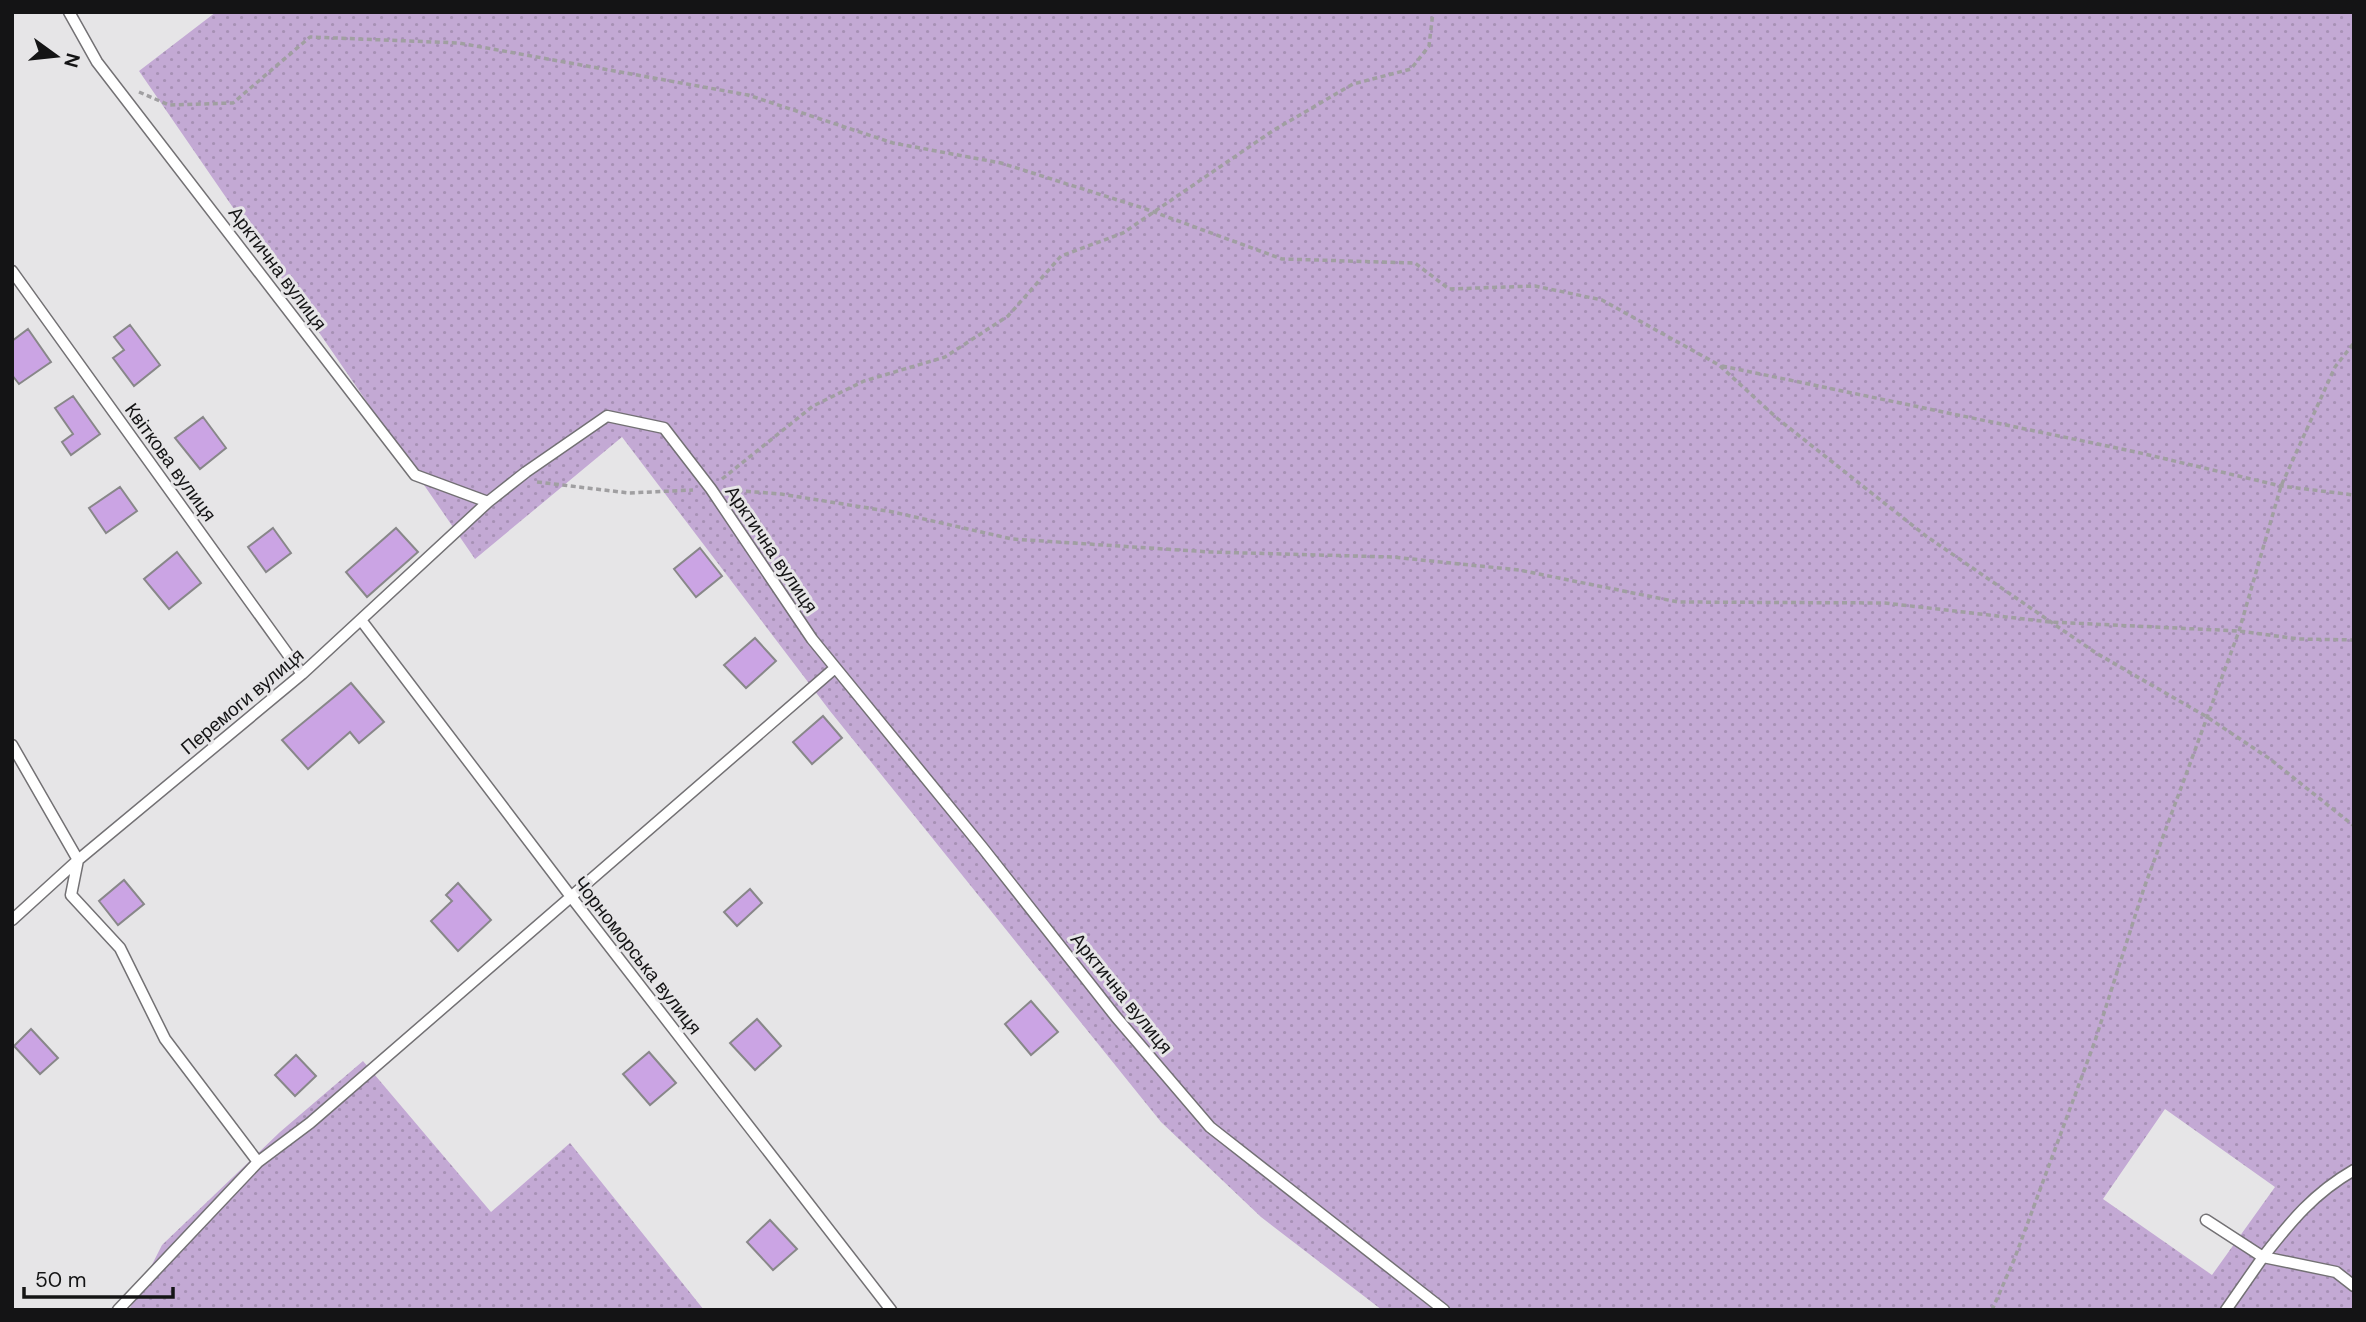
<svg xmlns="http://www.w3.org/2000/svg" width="2366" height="1322" font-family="'DM Sans',sans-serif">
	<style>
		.grass { fill: url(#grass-dots); fill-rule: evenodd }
		.building { fill: #cba4e4; stroke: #888789; stroke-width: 2 }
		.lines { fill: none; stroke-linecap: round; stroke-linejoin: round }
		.service-casing { stroke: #737174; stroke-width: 13 }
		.path { stroke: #a09fa1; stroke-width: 3.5; stroke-dasharray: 5 3.5; stroke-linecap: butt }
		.service { stroke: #fff; stroke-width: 10 }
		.labels { text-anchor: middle; stroke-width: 6; stroke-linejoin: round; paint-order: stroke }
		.street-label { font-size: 19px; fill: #141415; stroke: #e6e5e7 }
	</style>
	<defs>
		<pattern id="grass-dots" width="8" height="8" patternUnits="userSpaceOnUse" patternTransform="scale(1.75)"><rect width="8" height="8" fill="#c3a9d4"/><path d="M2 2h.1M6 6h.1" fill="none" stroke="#a791b5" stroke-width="1.8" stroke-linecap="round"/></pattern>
	</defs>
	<rect width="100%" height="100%" fill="#e6e5e7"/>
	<path class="grass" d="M 216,12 L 2354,12 L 2354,1310 L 1382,1310 L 1261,1217 L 1161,1122 L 830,711 L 622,437 L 475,559 L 139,71 ZM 2165,1109 L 2275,1187 L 2212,1275 L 2103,1199 Z
		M 363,1061 L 491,1212 L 570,1143 L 704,1310 L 129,1310 L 162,1245 L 280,1132 Z"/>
	<path class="building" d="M 130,325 L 160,365 L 134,386 L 113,358 L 124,350 L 114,337 Z
		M 28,329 L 51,362 L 19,384 L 12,375 L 12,341 Z
		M 73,396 L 100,434 L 71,455 L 62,442 L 73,434 L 55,408 Z
		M 203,417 L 226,448 L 200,469 L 175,438 Z
		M 120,487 L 137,511 L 106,533 L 89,508 Z
		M 273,528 L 291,553 L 266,572 L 248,547 Z
		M 396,528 L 418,552 L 367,597 L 346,572 Z
		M 700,548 L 722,576 L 696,597 L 674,569 Z
		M 177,552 L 201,583 L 169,609 L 144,579 Z
		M 755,638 L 776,661 L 746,688 L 724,665 Z
		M 351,683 L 384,722 L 359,743 L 350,732 L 308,769 L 282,740 Z
		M 823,716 L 842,738 L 812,764 L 793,742 Z
		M 124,880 L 144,904 L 118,925 L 99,901 Z
		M 458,883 L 491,920 L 458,951 L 431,921 L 452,901 L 446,895 Z
		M 750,889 L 762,903 L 737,926 L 724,912 Z
		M 1031,1001 L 1058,1032 L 1031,1055 L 1005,1024 Z
		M 757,1019 L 781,1046 L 755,1070 L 730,1043 Z
		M 31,1029 L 58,1058 L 40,1074 L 14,1046 Z
		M 649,1052 L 676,1083 L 650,1105 L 623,1074 Z
		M 296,1055 L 316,1076 L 295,1096 L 275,1075 Z
		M 770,1220 L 797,1249 L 773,1270 L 747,1242 Z"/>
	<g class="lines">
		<defs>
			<path id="service" d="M 69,12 L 97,62 L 415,475 L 488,502 L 526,472 L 607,416 L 664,428 L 711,489 L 812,639 L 982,847 L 1116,1017 L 1210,1127 L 1444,1310
				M 12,271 L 302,674
				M 361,620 L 572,898 L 891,1310
				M 12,745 L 78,860 L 71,895 L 120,948 L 165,1039 L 258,1162 L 118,1310
				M 12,920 L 78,860 L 302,674 L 488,502
				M 258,1162 L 310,1123 L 835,668
				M 2206,1220 L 2263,1257 C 2291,1221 2314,1193 2354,1170
				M 2226,1310 L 2263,1257 L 2336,1272 L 2354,1286"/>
		</defs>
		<use href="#service" class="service-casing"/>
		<path class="path" d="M 139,92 L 169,105 L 233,103 L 310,37 L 459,43 L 748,95 L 893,143 L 1001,163 L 1143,208 L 1282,259 L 1415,263 L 1449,289 L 1535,286 L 1602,300 L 1719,365 L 1778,419 L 1926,536 L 2096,653 L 2207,717 L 2270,759 L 2354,826
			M 1722,366 L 2136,452 L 2281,486 L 2354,495
			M 722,479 L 813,406 L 864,381 L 945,357 L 1008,316 L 1061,256 L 1123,233 L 1274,130 L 1353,84 L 1411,69 L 1429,46 L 1433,12
			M 537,482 L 629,493 L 693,490
			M 729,490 L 781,494 L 893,512 L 1012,539 L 1210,552 L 1392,557 L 1519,570 L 1678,602 L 1885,603 L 2050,622 L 2239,631 L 2299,639 L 2354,640
			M 1992,1310 L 2014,1260 L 2095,1041 L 2144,888 L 2239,631 L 2281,486 L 2335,367 L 2354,343"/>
		<use href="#service" class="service"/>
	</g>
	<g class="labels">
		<g class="street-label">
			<text transform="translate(278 268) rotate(53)" y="7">Арктична вулиця</text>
			<text transform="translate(171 462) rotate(54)" y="7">Квіткова вулиця</text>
			<text transform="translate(772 549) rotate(56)" y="7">Арктична вулиця</text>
			<text transform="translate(242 701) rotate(-40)" y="7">Перемоги вулиця</text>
			<text transform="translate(638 955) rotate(52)" y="7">Чорноморська вулиця</text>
			<text transform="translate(1122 993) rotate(51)" y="7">Арктична вулиця</text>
		</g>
	</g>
	<rect width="2366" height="1322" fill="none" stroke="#141415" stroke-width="28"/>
	<g transform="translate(56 56) rotate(105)" stroke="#e6e5e7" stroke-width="5" paint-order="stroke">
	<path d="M0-5L12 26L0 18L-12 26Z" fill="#141415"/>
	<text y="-10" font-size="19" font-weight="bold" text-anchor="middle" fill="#141415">N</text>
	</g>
	<path d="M24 1287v10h149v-10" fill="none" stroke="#141415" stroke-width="3.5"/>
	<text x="35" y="1287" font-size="21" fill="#141415" stroke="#e6e5e7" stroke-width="5" paint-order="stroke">50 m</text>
</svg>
